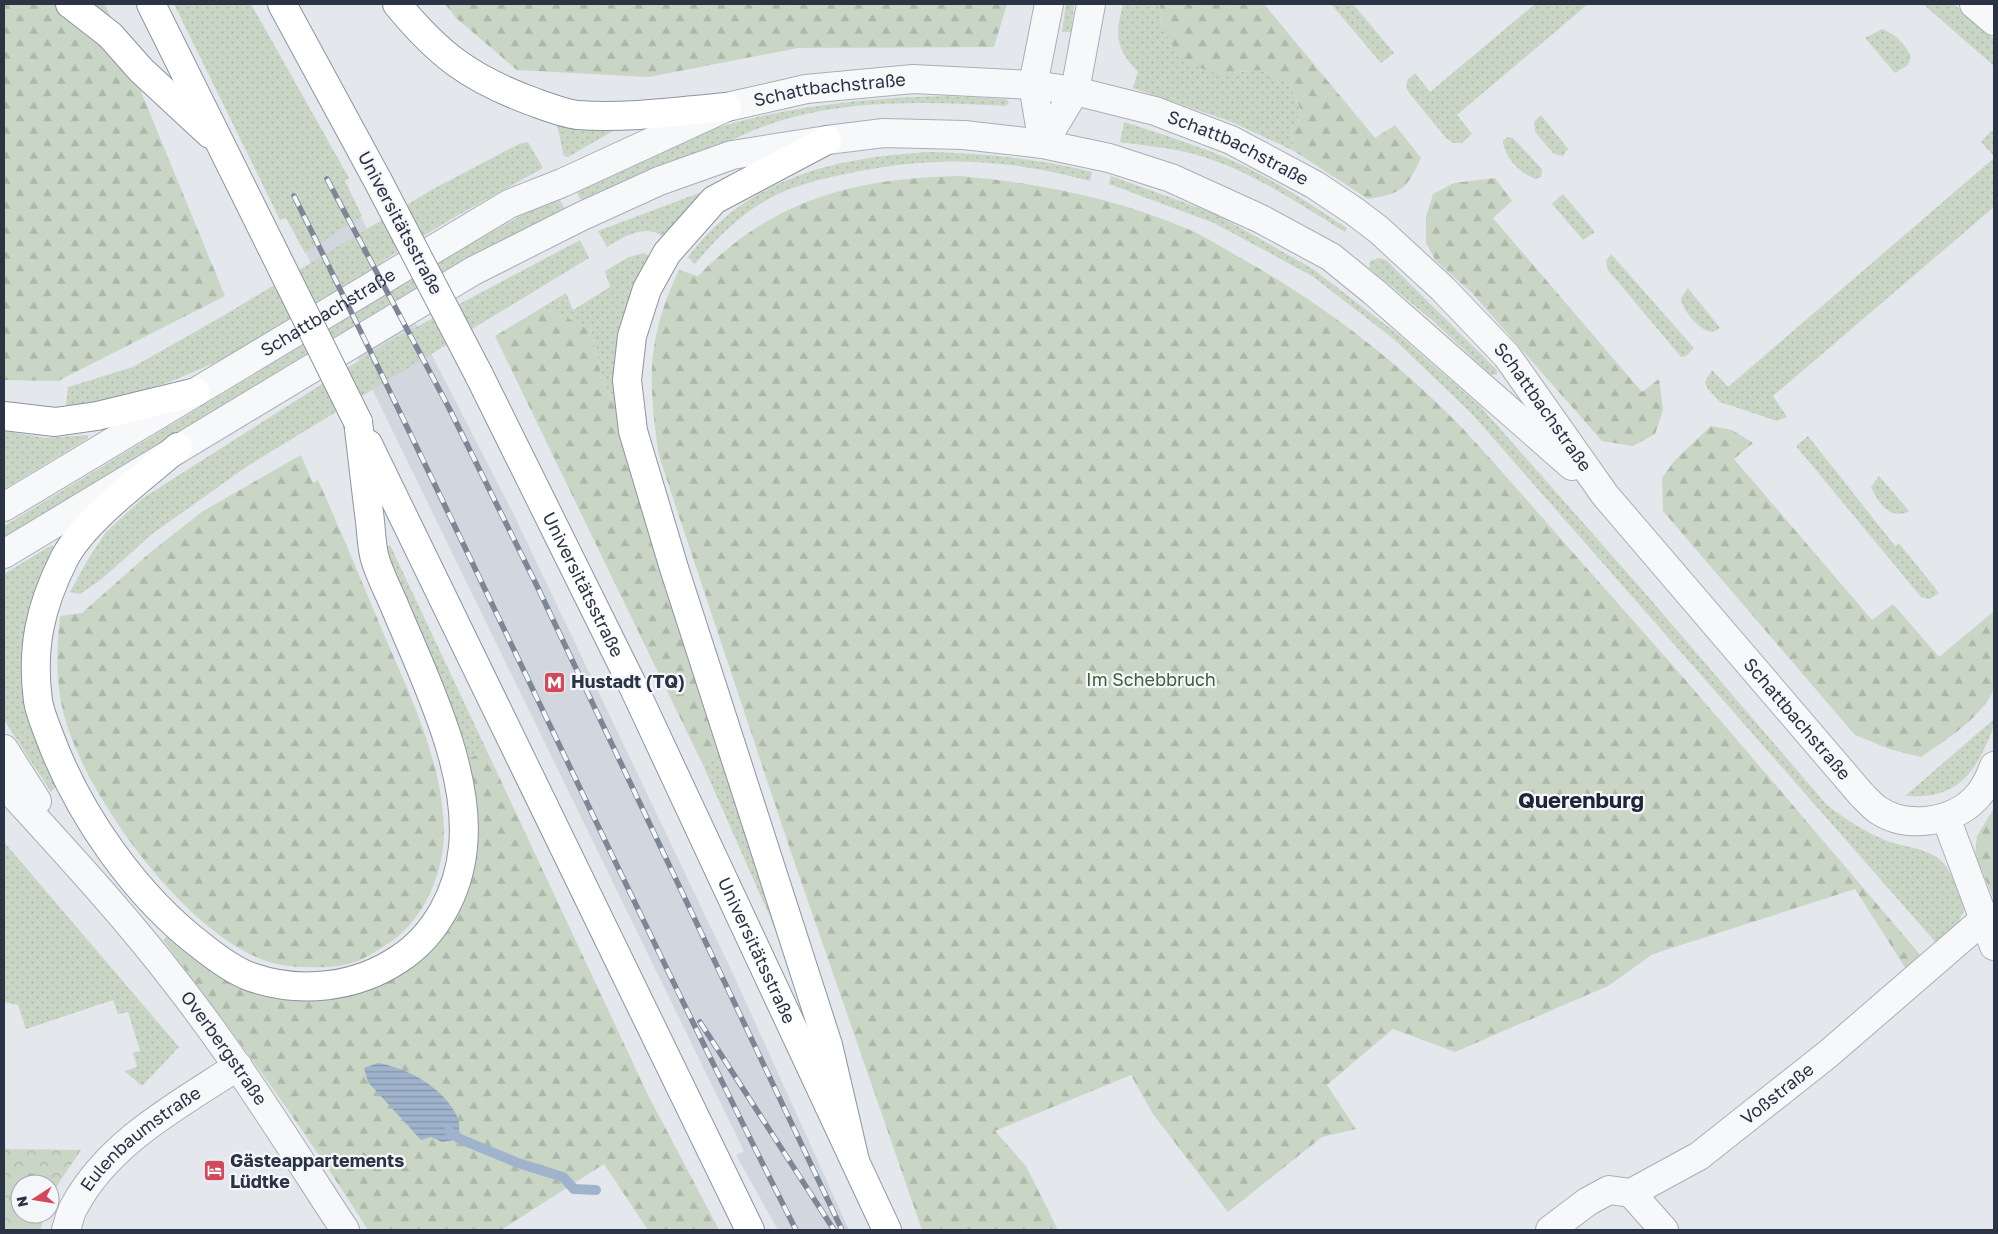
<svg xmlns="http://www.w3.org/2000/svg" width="1998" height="1234" font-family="'Golos Text',sans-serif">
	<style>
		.built { fill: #d2d6de }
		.grass { fill: url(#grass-dots) }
		.forest { fill: url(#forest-firs) }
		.park { fill: url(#park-crowns) }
		.water { fill: url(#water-rules) }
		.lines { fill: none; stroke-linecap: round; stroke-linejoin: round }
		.stream { stroke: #9fb4cc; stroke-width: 10 }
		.minor-casing { stroke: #a9aeb7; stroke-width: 30 }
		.highway-casing { stroke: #8b94a3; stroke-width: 30 }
		.minor { stroke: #f7f8fa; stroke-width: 28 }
		.highway { stroke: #fff; stroke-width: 28 }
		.rail-casing { stroke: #7d8696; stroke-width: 5.5 }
		.rail { stroke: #f4f6f9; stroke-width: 4; stroke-dasharray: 11; stroke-linecap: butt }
		.highway-bridge-casing { stroke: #8b94a3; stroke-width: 30; stroke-linecap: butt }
		.highway-bridge { stroke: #fff; stroke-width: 28 }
		.labels { text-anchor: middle; stroke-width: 4.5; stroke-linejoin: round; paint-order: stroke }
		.street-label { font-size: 18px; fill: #2b3445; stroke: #f4f6f9 }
		.park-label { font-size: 18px; fill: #3f6138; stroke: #f4f6f9 }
		.poi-label { font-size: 18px; font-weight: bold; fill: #2b3445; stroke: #f4f6f9; text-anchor: start }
		.district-label { font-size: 22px; font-weight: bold; fill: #1d2536; stroke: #f4f6f9 }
	</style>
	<defs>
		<pattern id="grass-dots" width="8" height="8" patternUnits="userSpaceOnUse" patternTransform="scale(1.25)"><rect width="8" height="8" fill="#c9d6c5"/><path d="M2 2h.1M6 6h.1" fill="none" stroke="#adb8ab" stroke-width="1.8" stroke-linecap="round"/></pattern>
		<pattern id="forest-firs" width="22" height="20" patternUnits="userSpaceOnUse" patternTransform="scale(1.25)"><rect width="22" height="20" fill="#c9d6c5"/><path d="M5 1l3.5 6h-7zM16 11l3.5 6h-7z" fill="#adb8ab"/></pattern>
		<pattern id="park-crowns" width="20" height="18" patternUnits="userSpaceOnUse" patternTransform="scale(1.25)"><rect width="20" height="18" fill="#c9d6c5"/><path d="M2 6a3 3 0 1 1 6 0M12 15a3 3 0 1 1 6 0" fill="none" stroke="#adb8ab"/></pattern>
		<pattern id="water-rules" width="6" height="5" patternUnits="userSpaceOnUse" patternTransform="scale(1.25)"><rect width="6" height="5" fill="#9fb4cc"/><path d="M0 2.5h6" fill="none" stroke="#8293a7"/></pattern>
	</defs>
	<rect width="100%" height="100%" fill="#e4e7ec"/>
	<path class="built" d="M 240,118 L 348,192 L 513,513 L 734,976 L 849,1230 L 778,1230 L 736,1155 L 744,1151 Z"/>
	<path class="grass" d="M 174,4 L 251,4 L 349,178 L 345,181 L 362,216 L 305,253 L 286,218 L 280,220 Z
		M 1066,4 L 1074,4 L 1071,32 L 1062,32 Z
		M 1123,4 L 1160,4 L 1161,25 L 1217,74 L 1260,70 L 1290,84 L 1301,112 L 1291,129 L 1294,151 L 1232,122 L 1133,88 L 1138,72 C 1115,48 1115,35 1123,4 Z
		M 1331,4 L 1353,4 L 1394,53 L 1381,63 Z
		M 1535,4 L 1588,4 L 1457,115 L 1472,134 L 1462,143 L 1453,143 L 1446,138 L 1409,93 L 1406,85 L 1408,79 L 1415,73 L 1430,92 Z
		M 1923,4 L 1954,4 L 1994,39 L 1994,66 Z
		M 1882,29 C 1894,33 1906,44 1911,57 L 1908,65 L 1895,73 L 1865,38 Z
		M 945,96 L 1006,99 L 1009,102 L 1006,106 C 933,102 857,99 786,119 C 750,129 718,147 684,162 C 651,176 616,189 582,203 L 575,188 C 609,172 642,154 676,141 C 763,109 854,98 945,96 Z
		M 1541,115 L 1568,149 L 1563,156 L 1554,154 L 1535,132 L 1534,122 Z
		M 560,121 L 611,126 L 613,131 L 568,157 L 564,156 L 557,125 Z
		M 1124,122 C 1164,135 1204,147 1242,165 C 1279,183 1313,206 1347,228 L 1345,232 C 1294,201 1240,163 1181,151 C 1161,147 1140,145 1120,142 Z
		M 1991,131 L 1994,132 L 1994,156 L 1981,142 Z
		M 1508,137 L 1513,138 L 1542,169 L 1541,177 L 1535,179 C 1520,173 1503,156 1503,140 Z
		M 528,142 L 543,168 L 453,218 L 225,358 L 170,382 L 109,400 L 66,407 L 68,387 L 133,367 L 223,316 L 433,189 L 519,144 Z
		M 929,152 C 986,153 1037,159 1092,172 L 1090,181 C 1006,159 941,155 855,172 C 830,177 802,183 778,194 C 745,210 718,236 695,264 L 688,257 C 748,177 834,158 929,152 Z
		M 1994,158 L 1994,207 L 1773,396 L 1787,417 L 1777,421 L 1720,402 L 1707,388 L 1705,382 L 1712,370 L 1728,387 Z
		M 1111,176 L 1216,214 L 1313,269 L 1399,335 L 1480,406 L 1645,593 L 1826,804 C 1845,819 1863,831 1885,840 C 1904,848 1929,847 1943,863 C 1954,875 1959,893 1965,908 L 1955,930 L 1938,945 L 1472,414 L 1395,340 L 1312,276 L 1214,223 L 1109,184 Z
		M 699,193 L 701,196 L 663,237 C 646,223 623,237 607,247 L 598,231 Z
		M 1563,194 L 1595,232 L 1583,240 L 1552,204 Z
		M 557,195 L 567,213 L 4,542 L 4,526 L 452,255 Z
		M 580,240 L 589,258 L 249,465 L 152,534 L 103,578 L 80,594 L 70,592 L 87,561 L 106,532 L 143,498 L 388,342 Z
		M 644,253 L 651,257 L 621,419 L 602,379 L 591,329 L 543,307 L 566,293 L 573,310 L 610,287 L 605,271 L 629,257 Z
		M 1611,254 L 1694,348 L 1686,356 L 1681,357 L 1608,270 L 1606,261 Z
		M 1379,258 L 1386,260 L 1497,370 L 1497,375 L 1490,374 L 1432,320 L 1369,268 L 1370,261 Z
		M 1688,288 L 1720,328 L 1713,332 C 1700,332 1682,310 1681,298 Z
		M 4,431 L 46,438 L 88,435 L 87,439 L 4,489 Z
		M 1808,436 L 1895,546 L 1899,543 L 1939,593 L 1930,599 L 1921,597 L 1796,446 Z
		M 1879,476 L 1909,511 C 1891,521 1878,503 1871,487 Z
		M 52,545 L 55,548 L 41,576 L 31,608 L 58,784 L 51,792 L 4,720 L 4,574 Z
		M 390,545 L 487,751 L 467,759 L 383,549 Z
		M 1994,719 C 1994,729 1990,736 1986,745 C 1969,783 1948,799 1905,796 Z
		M 724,754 L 807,1001 L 703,765 Z
		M 4,842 L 179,1047 L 142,1086 L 124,1071 L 137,1067 L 133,1053 L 140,1051 L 128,1012 L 118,1014 L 113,1000 L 26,1029 L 18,1005 L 4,1002 Z"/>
	<path class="forest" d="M 4,4 L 105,4 L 225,296 L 58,381 L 4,380 Z
		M 445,4 L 1007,4 L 994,47 L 798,48 L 649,77 L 517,70 L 456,18 Z
		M 1160,4 L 1264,4 L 1375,138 L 1395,125 L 1421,158 C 1407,189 1401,194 1368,199 L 1294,151 L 1291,129 L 1301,111 L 1290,84 L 1260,70 L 1217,74 L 1181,61 L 1161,25 Z
		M 960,176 C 1039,183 1116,198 1190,230 C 1209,238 1227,251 1246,261 C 1324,305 1401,364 1463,429 C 1507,476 1548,525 1591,573 C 1704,699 1812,828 1922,957 L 1906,969 L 1855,889 L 1653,954 L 1608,986 L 1455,1052 L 1393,1029 L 1327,1085 L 1356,1129 L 1322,1137 L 1228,1212 L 1153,1114 L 1131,1075 L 995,1131 L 1026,1166 L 1058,1230 L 922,1230 L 794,861 L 659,456 C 648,381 646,340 679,270 L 698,276 C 773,199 855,178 960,176 Z
		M 1495,178 L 1512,201 L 1493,218 L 1642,392 L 1659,379 L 1663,410 L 1655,434 L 1633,446 L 1602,441 L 1472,293 L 1436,261 L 1426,243 L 1426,217 L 1433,194 L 1454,183 Z
		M 543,307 L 591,329 L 602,379 L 621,419 L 724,754 L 703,765 L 495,336 Z
		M 1711,426 L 1732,430 L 1753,443 L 1734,459 L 1872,620 L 1893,604 L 1939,657 L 1994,611 C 1994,625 1997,680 1994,689 C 1983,716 1945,741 1921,757 L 1892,750 L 1855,735 L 1663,511 L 1662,478 L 1675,460 Z
		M 301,455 L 313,483 L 318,480 C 341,532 363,584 385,637 C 411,697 442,762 444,829 C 445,869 425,918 392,941 C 380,949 368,957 355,962 C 338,969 299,968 281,965 C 197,949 95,808 69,731 C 55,692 56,656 60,616 L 82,613 L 152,551 L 203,511 Z
		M 487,751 L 647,1093 L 719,1230 L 648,1230 L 604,1164 L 501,1230 L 368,1230 C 305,1130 235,1035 163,940 L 169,934 L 243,985 L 391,979 L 416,964 L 435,944 L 467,759 Z
		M 1994,808 L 1994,899 L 1975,855 L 1977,836 Z"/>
	<path class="park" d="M 4,1149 L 81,1150 L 58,1184 L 50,1205 L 50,1184 L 20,1184 L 20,1214 L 46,1214 L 40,1230 L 4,1230 Z"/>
	<path class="water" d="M 378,1063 C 407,1068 443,1087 457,1116 C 460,1122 459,1132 460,1139 L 442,1142 L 431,1137 L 421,1140 L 368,1082 L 364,1068 Z"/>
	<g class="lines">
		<path class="stream" d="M 449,1131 L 460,1139 L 518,1163 L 563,1177 L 574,1189 L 596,1190"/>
		<defs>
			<g id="minor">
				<path d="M 1974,4 L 1994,21"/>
				<path d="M 1043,144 L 1075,91 L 1091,4"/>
				<path d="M 1043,144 L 1033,85 L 1049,4"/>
				<path id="s1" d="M 4,507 L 509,204 L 562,183 L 727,107 L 806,89 L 913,79 L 1033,85 L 1075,91 L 1155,111 L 1231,140 L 1315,185 L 1354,211 L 1379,230 L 1443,289 L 1507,356 L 1605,495 L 1861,794 C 1866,799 1872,806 1878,810 C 1906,829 1951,823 1975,799 C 1983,791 1990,777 1994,766"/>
				<path d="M 4,554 L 473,271 L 580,217 L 659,181 L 732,155 L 827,140 L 884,133 L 964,135 L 1043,144 L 1109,158 L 1171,178 L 1261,219 L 1331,257 L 1374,292 L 1572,466"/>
				<path d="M 4,749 L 37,801"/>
				<path id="s2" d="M 4,784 C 62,848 122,912 175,981 C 237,1060 290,1146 345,1230"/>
				<path d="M 1946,818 L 1994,946"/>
				<path d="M 1631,1193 L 1664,1230"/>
				<path id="s3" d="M 66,1230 C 69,1222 70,1212 75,1205 C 110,1141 179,1105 238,1066"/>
				<path id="s4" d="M 1550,1230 L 1587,1202 L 1609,1190 L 1631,1193 L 1699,1156 L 1828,1054 L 1983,920"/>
			</g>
			<g id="highway">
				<path d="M 70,4 L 110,35 L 141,70 L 210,134"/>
				<path d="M 151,4 L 271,246"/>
				<path d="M 282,4 L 378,181"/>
				<path d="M 397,4 C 438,54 469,78 531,101 C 545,106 562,113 578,115 C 627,119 677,111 727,107"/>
				<path d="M 827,140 L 714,200 L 667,253 L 647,289 L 632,336 L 627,380 L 633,431 L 674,568 L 828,1045 L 855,1161"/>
				<path id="s5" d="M 479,375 L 632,684 L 887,1230"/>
				<path d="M 4,416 L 55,422 L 97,416 L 196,392"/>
				<path d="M 368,444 L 750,1230"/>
				<path d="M 178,447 C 144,477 84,520 64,559 C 40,607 31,648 38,701 C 40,713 45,724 49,735 C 78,814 136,897 204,948 C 218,959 234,971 251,977 C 300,994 356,988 399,959 C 436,935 459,891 463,847 C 471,770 424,677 395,607 C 388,590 378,572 374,555 C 371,541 371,526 369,513 C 365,483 362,452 358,422"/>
			</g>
		</defs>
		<use href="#minor" class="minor-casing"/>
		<use href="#highway" class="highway-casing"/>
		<use href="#minor" class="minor"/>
		<use href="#highway" class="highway"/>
		<defs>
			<path id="rail" d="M 327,179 L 449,408 L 537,586 L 842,1230
				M 294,196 C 465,539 623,888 796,1230
				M 700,1022 L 834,1230"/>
		</defs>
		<use href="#rail" class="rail-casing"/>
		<use href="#rail" class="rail"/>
		<defs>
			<path id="highway-bridge" d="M 378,181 L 479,375
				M 271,246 L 358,422"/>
		</defs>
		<use href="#highway-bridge" class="highway-bridge-casing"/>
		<use href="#highway-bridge" class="highway-bridge"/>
	</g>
	<defs>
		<symbol id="metro-square" viewBox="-11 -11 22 22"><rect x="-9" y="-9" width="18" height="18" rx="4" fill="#d1495b" stroke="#f4f6f9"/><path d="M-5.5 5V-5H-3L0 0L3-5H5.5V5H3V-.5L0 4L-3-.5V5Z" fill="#fff"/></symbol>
		<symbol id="hotel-square" viewBox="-11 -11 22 22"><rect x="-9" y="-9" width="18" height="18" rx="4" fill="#d1495b" stroke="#f4f6f9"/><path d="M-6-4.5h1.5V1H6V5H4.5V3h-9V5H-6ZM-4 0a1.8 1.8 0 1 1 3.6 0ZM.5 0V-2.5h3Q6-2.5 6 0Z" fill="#fff"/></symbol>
	</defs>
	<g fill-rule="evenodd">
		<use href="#metro-square" x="542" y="670" width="25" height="25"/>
		<use href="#hotel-square" x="202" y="1158" width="25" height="25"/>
	</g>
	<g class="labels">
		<g class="street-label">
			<text dy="6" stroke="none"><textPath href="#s1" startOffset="932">Schattbachstraße</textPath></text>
			<text dy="6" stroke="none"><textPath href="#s1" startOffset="1352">Schattbachstraße</textPath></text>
			<text transform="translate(400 223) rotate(62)" y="6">Universitätsstraße</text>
			<text dy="6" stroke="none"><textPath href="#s1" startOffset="378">Schattbachstraße</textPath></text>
			<text dy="6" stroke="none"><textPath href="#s1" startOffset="1758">Schattbachstraße</textPath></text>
			<text dy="6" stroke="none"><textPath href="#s5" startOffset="234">Universitätsstraße</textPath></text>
			<text dy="6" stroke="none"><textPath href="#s1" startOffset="2161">Schattbachstraße</textPath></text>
			<text dy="6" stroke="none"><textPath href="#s5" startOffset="639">Universitätsstraße</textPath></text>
			<text dy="6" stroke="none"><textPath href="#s2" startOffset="344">Overbergstraße</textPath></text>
			<text dy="6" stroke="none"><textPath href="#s4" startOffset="271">Voßstraße</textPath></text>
			<text dy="6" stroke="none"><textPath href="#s3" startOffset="121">Eulenbaumstraße</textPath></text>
		</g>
		<g class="park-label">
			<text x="1151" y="686">Im Schebbruch</text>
		</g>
		<g class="poi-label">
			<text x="571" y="688">Hustadt (TQ)</text>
			<text x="230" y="1167">Gästeappartements<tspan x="230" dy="21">Lüdtke</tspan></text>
		</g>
		<g class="district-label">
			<text x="1581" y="808">Querenburg</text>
		</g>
	</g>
	<rect width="1998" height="1234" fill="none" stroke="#2b3445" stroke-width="10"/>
	<g transform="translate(35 1199) rotate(258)"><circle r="24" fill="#f4f6f9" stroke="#a4a8b1"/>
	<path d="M0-4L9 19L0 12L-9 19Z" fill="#d1495b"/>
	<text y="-8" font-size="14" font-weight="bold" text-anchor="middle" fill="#2b3445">N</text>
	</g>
</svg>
